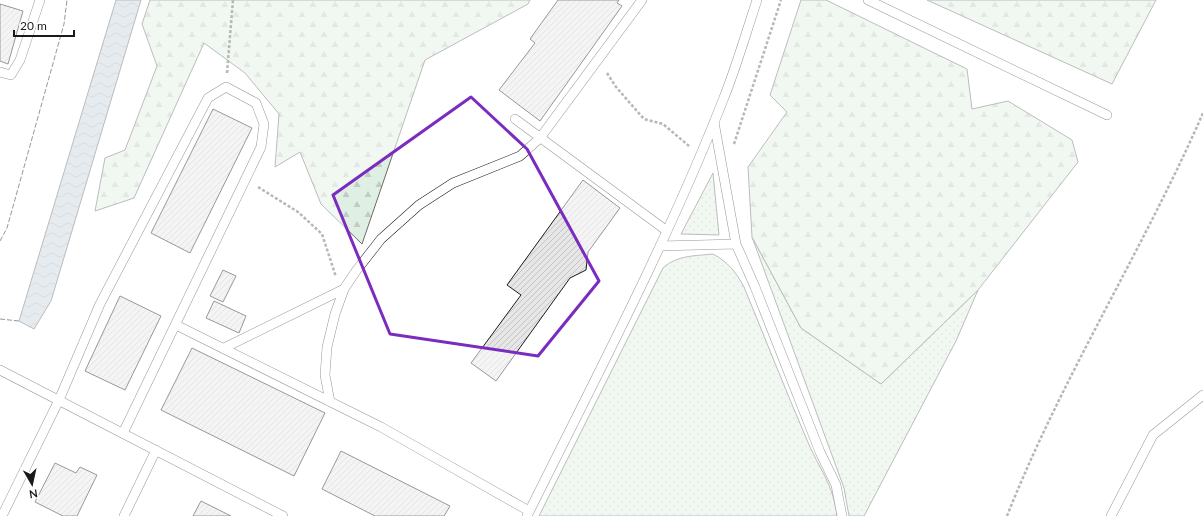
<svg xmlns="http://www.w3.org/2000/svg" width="1203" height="516" font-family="Lato,sans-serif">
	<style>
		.grass { fill: url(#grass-dots); stroke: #6a6a6a }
		.forest { fill: url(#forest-firs); stroke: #6a6a6a }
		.water { fill: url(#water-waves); stroke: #6a6a6a }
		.building { fill: url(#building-hatch); stroke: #1a1a1a }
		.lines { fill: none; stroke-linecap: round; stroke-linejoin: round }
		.service-casing { stroke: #1a1a1a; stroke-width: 10 }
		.path { stroke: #5f5f5f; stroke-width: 2.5; stroke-dasharray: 3 2; stroke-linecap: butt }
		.service { stroke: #fff; stroke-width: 9 }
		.fence { stroke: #1a1a1a; stroke-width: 1; stroke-dasharray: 5 2; stroke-linecap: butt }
		.marked { fill: none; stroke: #7b2cbf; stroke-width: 3; stroke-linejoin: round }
	</style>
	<defs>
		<pattern id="grass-dots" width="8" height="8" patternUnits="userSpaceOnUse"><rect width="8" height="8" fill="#e0efe3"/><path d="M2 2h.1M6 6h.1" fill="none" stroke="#c0ccc2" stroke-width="1.8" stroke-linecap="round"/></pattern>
		<pattern id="forest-firs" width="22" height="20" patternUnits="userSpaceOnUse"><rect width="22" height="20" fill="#e0efe3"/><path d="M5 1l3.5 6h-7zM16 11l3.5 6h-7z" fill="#c0ccc2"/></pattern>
		<pattern id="water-waves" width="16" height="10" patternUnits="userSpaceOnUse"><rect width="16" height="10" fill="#c6d2dc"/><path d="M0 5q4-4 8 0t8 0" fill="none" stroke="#aab4bc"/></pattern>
		<pattern id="building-hatch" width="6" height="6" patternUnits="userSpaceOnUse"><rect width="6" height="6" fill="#e6e6e6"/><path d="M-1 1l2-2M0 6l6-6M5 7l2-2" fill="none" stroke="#c5c5c5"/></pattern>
	</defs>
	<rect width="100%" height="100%" fill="#fff"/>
	<path class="grass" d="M 713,173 L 719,235 L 681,234 Z
		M 752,237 L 801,328 L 881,384 L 978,290 L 956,341 L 864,516 L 849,516 L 844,488 Z
		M 713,254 C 728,262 736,272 744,287 C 765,338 785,389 807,440 C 818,467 834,485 837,516 L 539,516 L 663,268 C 677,255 695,256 713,254 Z"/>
	<path class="forest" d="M 150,0 L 530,0 L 528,4 L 425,60 L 362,244 L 321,204 L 300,152 L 275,167 L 279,114 L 245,73 L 204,43 L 134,198 L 95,211 L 105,158 L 125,150 L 157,66 L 142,24 Z
		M 801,0 L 826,0 L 967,69 L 972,109 L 1008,101 L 1072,140 L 1078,162 L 978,290 L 881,384 L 801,328 L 752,237 L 748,167 L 787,112 L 770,95 Z
		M 927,0 L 1156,0 L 1112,84 Z"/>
	<path class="water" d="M 116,0 L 141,0 L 51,301 L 34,329 L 19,321 Z"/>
	<path class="building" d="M 558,0 L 619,0 L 617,3 L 622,6 L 540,121 L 499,90 L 535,43 L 530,39 Z
		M 0,4 L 23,11 L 8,64 L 0,61 Z
		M 213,109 L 252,128 L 190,253 L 151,233 Z
		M 583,180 L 620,208 L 588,252 L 586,270 L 570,278 L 496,381 L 471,363 L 521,295 L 507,285 Z
		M 223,270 L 236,276 L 223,302 L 210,296 Z
		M 120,296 L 161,316 L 125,390 L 85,371 Z
		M 214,301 L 246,316 L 239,333 L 206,318 Z
		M 192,348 L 325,413 L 294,476 L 161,410 Z
		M 341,451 L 450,506 L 444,516 L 375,516 L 322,489 Z
		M 55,463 L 76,473 L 80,467 L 97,475 L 77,516 L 63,516 L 35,502 Z
		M 201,501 L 231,516 L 193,516 Z"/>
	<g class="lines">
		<defs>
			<path id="service" d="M 868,0 L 1107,115
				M 0,72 L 11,75 L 20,60 L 40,0
				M 515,119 L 667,231
				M 714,122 L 736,244 L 755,287 L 820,452 L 836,485 L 842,516
				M 660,246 L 736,244
				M 176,325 L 381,427 L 529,511
				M 224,348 L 344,289
				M 0,370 L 283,516
				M 330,402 L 325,375 L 327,347 L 335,314 L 344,289 L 356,271 L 381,239 L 419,205 L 453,183 L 520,156 L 540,138 L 642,0
				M 2,516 L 59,400 L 100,304 L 208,98 L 226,87 L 256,103 L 264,124 L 261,147 L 123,433
				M 124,516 L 156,450
				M 527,516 C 595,379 667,243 723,100 C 736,68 746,33 757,0
				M 1111,516 L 1153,435 L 1203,395"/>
		</defs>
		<use href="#service" class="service-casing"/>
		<path class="path" d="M 227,73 L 233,0
			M 607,73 L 616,87 L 644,119 L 663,124 L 689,146
			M 734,144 L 781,0
			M 258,187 L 298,212 L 322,234 L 336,277
			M 1007,516 C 1062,377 1143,250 1203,113"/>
		<use href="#service" class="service"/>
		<path class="fence" d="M 0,241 L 7,228 L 64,24 L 67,0
			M 0,319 L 19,321"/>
	</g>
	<path d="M0 0H1203V516H0ZM 471,97 L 527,149 L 599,281 L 538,356 L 390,334 L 333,195 Z" fill="#fff" fill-opacity=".55" fill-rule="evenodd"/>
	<path class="marked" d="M 471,97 L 527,149 L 599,281 L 538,356 L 390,334 L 333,195 Z"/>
	<g transform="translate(32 484) rotate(171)" stroke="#ffffff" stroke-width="3" paint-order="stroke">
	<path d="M0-3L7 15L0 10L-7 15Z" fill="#1a1a1a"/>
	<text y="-6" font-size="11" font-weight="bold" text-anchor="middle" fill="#1a1a1a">N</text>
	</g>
	<path d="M14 30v6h60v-6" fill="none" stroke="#1a1a1a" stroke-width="2"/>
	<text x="20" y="30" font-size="12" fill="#1a1a1a" stroke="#ffffff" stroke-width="3" paint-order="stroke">20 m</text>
</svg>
